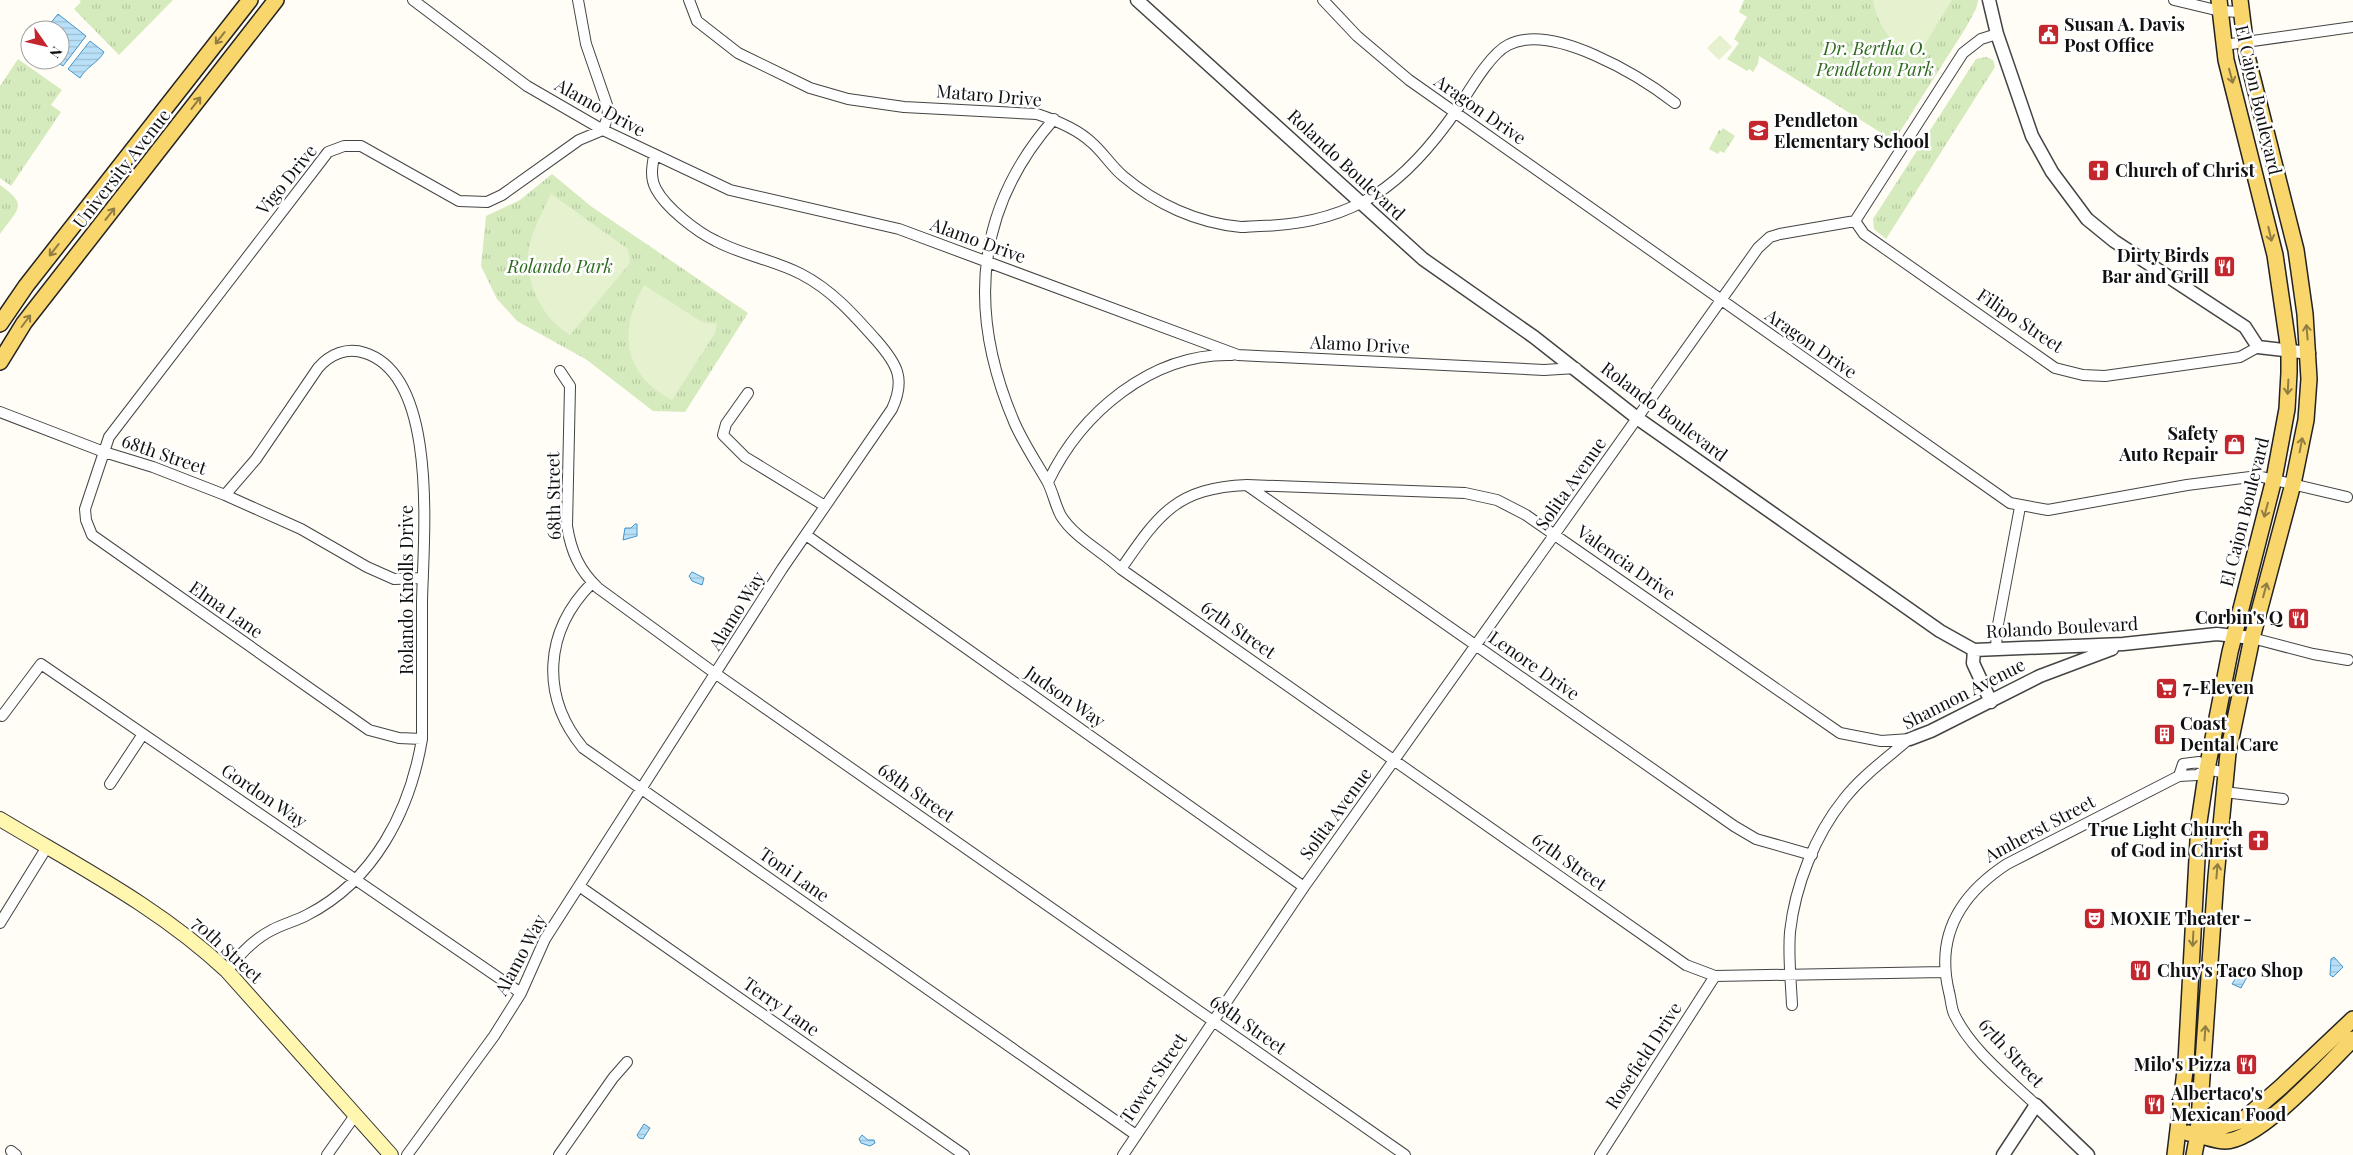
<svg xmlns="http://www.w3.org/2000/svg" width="2353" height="1155" font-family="'Playfair Display',serif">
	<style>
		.park { fill: url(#park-tufts) }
		.pitch { fill: #e6f2cf }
		.water { fill: url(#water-rules); stroke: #3f96cf }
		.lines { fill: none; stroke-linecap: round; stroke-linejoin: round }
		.minor-casing { stroke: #444; stroke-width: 12 }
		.tertiary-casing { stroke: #444; stroke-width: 15 }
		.secondary-casing { stroke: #333; stroke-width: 16 }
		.primary-casing { stroke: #222; stroke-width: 18 }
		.minor { stroke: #fff; stroke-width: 10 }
		.tertiary { stroke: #fff; stroke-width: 12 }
		.secondary { stroke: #fff6b0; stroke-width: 14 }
		.primary { stroke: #f9d66b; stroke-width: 15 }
		.oneway { stroke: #917d42 }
		.labels { text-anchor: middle; stroke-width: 5; stroke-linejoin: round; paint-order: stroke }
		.poi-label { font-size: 18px; font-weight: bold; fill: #111; stroke: #fff; text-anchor: start }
		.park-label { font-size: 18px; font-style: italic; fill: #2f6b1f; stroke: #fff }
		.street-label { font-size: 18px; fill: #111; stroke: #fff }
	</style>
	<defs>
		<pattern id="park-tufts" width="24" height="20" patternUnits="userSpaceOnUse" patternTransform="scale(1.25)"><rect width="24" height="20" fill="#d5ebbd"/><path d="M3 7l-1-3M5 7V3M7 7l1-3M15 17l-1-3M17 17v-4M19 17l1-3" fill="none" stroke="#b6c8a1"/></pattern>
		<pattern id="water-rules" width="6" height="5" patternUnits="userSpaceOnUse" patternTransform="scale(1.25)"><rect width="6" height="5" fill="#b9e0f7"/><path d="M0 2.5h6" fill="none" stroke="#9ebfd3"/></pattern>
	</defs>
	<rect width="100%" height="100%" fill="#fffdf5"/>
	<path class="park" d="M 79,0 L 173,0 L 119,55 L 74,9 L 81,2 Z
		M 1744,0 L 1978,0 L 1978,1 L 1976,9 L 1965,29 L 1894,141 L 1759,56 L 1758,64 L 1753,72 L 1749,69 L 1747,71 L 1727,59 L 1739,43 L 1734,39 L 1747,17 L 1739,12 Z
		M 1986,57 L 1993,60 L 1995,67 L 1886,239 L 1874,229 L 1873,219 L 1976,59 Z
		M 18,59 L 62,90 L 51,105 L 61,112 L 11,186 L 0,178 L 0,86 Z
		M 1723,128 L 1735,136 L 1724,153 L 1720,151 L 1718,154 L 1709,149 L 1719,130 L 1721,131 Z
		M 552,174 L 592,207 L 748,313 L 685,412 L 653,411 L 587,360 L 517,321 L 497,299 L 481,266 L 486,216 L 520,200 Z
		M 0,185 C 30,206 17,209 0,234 Z"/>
	<path class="pitch" d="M 1873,0 L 1952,0 L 1917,57 C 1892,45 1878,28 1873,0 Z
		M 1720,35 L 1732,47 L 1719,60 L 1707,48 Z
		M 551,194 L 628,249 L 630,263 L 570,335 C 544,319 527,288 528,256 C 529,235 542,213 551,194 Z
		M 644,285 L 702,322 L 717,324 L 715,333 L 672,400 C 623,375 618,331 644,285 Z"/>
	<path class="water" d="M 58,14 L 86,36 L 63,66 L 54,60 L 60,60 L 60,30 L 45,30 Z
		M 90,41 L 104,52 C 98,63 86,67 80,78 L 68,69 Z
		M 635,524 L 637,524 L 637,536 L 623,540 L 625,528 L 631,528 Z
		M 692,572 L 704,578 L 702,585 L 692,581 L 689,576 Z
		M 2334,957 L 2343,967 L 2333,977 L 2330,975 L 2331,959 Z
		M 2241,970 L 2248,975 L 2241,988 L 2232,984 Z
		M 644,1124 L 650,1128 L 643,1139 L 639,1138 L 637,1135 Z
		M 862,1135 L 868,1140 L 874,1140 L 875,1143 L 870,1146 L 861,1143 L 859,1139 Z"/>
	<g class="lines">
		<defs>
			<path id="minor" d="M 413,0 L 527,86 L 603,130 L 730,190 L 899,229 L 1238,355 L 1544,370 L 1576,368
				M 689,0 L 697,21 L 738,53 L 810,88 L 848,99 L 904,107 L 1037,114 C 1055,120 1077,129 1091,142 C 1103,152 1111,166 1123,176 C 1156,204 1197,223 1241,227 C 1247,227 1254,226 1260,226 C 1355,224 1406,184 1458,108 C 1469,91 1490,54 1508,45 C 1552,22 1640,76 1675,103
				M 1323,0 L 1357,36 L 1409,80 L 2010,503 L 2048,510 L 2187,485 L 2258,476 L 2347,497
				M 2174,0 L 2220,11 L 2241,12
				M 2224,45 L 2353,27
				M 1054,119 C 973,211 968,315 1015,424 C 1024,444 1036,462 1047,481 C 1053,492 1055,505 1061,516 C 1075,538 1102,551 1121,569 L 1686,965 L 1715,976 L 1944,972
				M 1855,221 L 1864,234 L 2055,368 L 2083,375 L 2105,376 L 2240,357 L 2258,347
				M 560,371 L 570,386 L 567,526 C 571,551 579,570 598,588 L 709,669 L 1405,1155
				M 748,393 L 726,424 L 723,435 L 745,457 L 825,506
				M 0,412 L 104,452 L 153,467 L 225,495 L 301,529 L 367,567 L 394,579 L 423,578
				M 1048,482 C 1081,413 1151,353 1232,355
				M 1248,486 L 1734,826 L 1756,839 L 1812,855
				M 225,495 L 256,459 L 318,368 C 330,354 347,347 365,353 C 440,377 423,541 422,602 C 422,648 422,693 422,739 C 410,811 374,881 307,915 C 296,921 283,924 272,930 C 254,939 239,955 227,971
				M 806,535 L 1304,887
				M 1121,569 C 1159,514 1176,488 1247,485 L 1465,493 L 1497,500 L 1526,515 L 1840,733 L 1881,741 L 1910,739
				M 592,583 C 544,631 540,696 583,748 L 1136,1135
				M 2252,638 L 2313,654 L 2348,660
				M 1996,649 L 1997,630 L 2020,507
				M 2,716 L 41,664 L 521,993
				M 422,739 L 399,738 L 369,730 L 92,535 L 86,520 L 85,509 L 109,437 L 328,152 L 344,146 L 361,146 L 459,201 L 487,202 L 502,195 L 579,140 L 603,130 L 608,116 L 607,105 L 586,44 L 578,0
				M 2179,776 L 2183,764 L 2199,762 L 2207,769 L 2226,773
				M 110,784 L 143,734
				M 2224,792 L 2283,799
				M 579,886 L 964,1155
				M 0,923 L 47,847
				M 1792,1005 C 1791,981 1788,956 1790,932 C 1795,886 1815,835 1844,799 C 1862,776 1887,758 1909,739
				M 2036,1105 C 2008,1078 1971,1050 1954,1014 C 1951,1007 1951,999 1949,992 C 1935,935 1961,894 2007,864 L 2179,776 L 2197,775 L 2207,769
				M 11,1151 L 16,1155
				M 327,1155 L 356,1114
				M 407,1155 L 494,1036 L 521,993 L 545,939 L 782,569 L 892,409 C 906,379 897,364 877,341 C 854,315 832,290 801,274 C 774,260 742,255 716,241 C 697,232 666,208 656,189 C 650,178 652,167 654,156
				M 559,1155 L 613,1078 L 627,1062
				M 1123,1155 L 1306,884 L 1758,248 L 1770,237 L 1780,234 L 1855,221 L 1963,53 L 1981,39 L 1997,34
				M 1600,1155 L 1715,976"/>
			<path id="tertiary" d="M 1137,0 L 1423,259 L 1534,337 L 1637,418 L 1940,631 L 1974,650 L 2123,644 L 2217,634 L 2252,638
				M 1989,0 L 1997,34 L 2032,136 L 2052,172 L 2087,219 L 2114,241 L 2245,327 L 2258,347 L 2309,353
				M 1974,650 L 1973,663 L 1991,702
				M 1910,739 L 1931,731 L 2040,676 L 2112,649
				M 2003,1155 L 2036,1105 L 2088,1155"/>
			<path id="secondary" d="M 0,819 C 78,866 160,908 227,971 L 391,1155"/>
			<path id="primary" d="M 0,324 L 26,286 L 250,0
				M 0,362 L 24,323 L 276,0
				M 2188,1133 C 2200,1134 2214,1141 2225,1141 C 2259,1141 2328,1064 2353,1039
				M 2198,1134 L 2243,1120 L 2281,1087 L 2353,1019
				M 2175,1155 L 2186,1062 L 2199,822 L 2207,769 L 2230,652 L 2274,479 L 2287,409 L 2289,373 L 2289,351 L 2275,255 L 2226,60 L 2219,0
				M 2194,1155 L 2198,1134 L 2216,877 L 2228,753 L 2252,638 L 2293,484 L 2306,420 L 2309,379 L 2305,314 L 2296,250 L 2247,56 L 2240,0"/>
		</defs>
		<use href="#minor" class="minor-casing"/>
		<use href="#tertiary" class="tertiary-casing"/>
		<use href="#secondary" class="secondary-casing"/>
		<use href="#primary" class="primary-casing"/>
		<use href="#minor" class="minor"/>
		<use href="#tertiary" class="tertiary"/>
		<use href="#secondary" class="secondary"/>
		<use href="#primary" class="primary"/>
	</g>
	<defs><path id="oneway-shaft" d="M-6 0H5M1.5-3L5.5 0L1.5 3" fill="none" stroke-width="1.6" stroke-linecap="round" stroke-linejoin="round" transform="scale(1.25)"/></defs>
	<g class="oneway">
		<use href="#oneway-shaft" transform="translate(220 38) rotate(128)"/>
		<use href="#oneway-shaft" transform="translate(2231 76) rotate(75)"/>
		<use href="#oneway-shaft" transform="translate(196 103) rotate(-52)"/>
		<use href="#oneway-shaft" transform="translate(110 214) rotate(-52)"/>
		<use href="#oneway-shaft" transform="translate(2270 234) rotate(77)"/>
		<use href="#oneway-shaft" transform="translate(54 250) rotate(128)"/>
		<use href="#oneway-shaft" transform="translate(26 321) rotate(-53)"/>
		<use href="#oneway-shaft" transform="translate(2307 332) rotate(-95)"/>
		<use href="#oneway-shaft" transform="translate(2288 387) rotate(93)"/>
		<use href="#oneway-shaft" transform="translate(2301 445) rotate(-79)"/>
		<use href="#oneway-shaft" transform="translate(2266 510) rotate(105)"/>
		<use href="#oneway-shaft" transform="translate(2265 590) rotate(-75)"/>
		<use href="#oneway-shaft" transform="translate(2217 871) rotate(-85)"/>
		<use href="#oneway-shaft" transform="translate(2193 939) rotate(93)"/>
		<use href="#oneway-shaft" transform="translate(2205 1033) rotate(-86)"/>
	</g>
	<defs>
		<symbol id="civic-square" viewBox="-11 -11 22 22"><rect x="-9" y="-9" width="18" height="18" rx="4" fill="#c4262e" stroke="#fff"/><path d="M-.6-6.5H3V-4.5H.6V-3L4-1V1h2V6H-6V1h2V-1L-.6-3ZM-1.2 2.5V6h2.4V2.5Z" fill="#fff"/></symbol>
		<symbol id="school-square" viewBox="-11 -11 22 22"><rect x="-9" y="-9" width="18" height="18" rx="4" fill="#c4262e" stroke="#fff"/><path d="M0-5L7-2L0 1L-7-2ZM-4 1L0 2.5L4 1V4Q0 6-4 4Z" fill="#fff"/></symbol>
		<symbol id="church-square" viewBox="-11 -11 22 22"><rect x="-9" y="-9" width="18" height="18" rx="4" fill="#c4262e" stroke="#fff"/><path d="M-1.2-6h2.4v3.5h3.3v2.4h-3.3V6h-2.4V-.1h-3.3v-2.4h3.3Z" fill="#fff"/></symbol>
		<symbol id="restaurant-square" viewBox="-11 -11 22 22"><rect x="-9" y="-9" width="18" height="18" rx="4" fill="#c4262e" stroke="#fff"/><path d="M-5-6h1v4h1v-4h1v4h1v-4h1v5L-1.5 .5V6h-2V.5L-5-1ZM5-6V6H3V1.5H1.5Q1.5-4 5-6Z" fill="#fff"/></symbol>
		<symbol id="shop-square" viewBox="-11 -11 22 22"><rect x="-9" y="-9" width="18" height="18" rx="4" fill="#c4262e" stroke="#fff"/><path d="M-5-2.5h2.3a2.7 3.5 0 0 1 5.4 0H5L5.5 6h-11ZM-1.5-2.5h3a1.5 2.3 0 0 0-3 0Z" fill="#fff"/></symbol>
		<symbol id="supermarket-square" viewBox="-11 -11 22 22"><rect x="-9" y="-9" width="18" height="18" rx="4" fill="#c4262e" stroke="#fff"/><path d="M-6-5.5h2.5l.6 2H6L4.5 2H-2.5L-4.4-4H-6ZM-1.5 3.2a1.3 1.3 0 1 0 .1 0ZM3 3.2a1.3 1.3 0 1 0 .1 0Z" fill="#fff"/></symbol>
		<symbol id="building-square" viewBox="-11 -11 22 22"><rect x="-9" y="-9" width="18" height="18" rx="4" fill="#c4262e" stroke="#fff"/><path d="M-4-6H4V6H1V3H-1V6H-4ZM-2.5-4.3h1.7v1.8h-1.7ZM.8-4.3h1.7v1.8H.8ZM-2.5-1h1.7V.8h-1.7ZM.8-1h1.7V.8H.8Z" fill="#fff"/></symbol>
		<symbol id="theatre-square" viewBox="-11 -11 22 22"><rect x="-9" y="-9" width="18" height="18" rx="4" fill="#c4262e" stroke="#fff"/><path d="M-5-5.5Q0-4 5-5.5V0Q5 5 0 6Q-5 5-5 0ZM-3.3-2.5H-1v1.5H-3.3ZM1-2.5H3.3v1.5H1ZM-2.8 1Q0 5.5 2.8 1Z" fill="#fff"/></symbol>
	</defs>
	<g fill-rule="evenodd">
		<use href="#civic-square" x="2036" y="22" width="25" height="25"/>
		<use href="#school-square" x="1746" y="118" width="25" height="25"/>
		<use href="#church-square" x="2086" y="158" width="25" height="25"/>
		<use href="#restaurant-square" x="2212" y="254" width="25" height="25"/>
		<use href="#shop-square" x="2222" y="432" width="25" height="25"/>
		<use href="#restaurant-square" x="2286" y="606" width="25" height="25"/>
		<use href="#supermarket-square" x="2154" y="676" width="25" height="25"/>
		<use href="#building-square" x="2152" y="722" width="25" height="25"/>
		<use href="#church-square" x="2246" y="828" width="25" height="25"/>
		<use href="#theatre-square" x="2082" y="906" width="25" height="25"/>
		<use href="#restaurant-square" x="2128" y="958" width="25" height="25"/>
		<use href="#restaurant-square" x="2234" y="1052" width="25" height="25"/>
		<use href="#restaurant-square" x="2142" y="1092" width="25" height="25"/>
	</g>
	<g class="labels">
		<g class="poi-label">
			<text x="2064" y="31">Susan A. Davis<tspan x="2064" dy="21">Post Office</tspan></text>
			<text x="1774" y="127">Pendleton<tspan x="1774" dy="21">Elementary School</tspan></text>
			<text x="2115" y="177">Church of Christ</text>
			<text x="2209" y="262" text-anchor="end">Dirty Birds<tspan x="2209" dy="21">Bar and Grill</tspan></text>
			<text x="2218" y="440" text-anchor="end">Safety<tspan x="2218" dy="21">Auto Repair</tspan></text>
			<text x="2283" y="624" text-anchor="end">Corbin's Q</text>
			<text x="2183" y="694">7-Eleven</text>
			<text x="2180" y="730">Coast<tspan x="2180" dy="21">Dental Care</tspan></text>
			<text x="2243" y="836" text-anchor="end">True Light Church<tspan x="2243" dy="21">of God in Christ</tspan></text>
			<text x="2110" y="925">MOXIE Theater -</text>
			<text x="2157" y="977">Chuy's Taco Shop</text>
			<text x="2231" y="1071" text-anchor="end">Milo's Pizza</text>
			<text x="2171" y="1100">Albertaco's<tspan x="2171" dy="21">Mexican Food</tspan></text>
		</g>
		<g class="park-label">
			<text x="1875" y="55">Dr. Bertha O.<tspan x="1875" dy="21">Pendleton Park</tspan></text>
			<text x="560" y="273">Rolando Park</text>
		</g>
		<g class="street-label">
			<text transform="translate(989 96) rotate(5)" y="6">Mataro Drive</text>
			<text transform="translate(2258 100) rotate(77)" y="6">El Cajon Boulevard</text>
			<text transform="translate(600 108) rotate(29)" y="6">Alamo Drive</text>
			<text transform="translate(1480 110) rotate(35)" y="6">Aragon Drive</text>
			<text transform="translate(1346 165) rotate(43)" y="6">Rolando Boulevard</text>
			<text transform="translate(122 169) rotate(-52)" y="6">University Avenue</text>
			<text transform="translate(287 180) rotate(-51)" y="6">Vigo Drive</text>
			<text transform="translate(978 241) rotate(20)" y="6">Alamo Drive</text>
			<text transform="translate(2020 321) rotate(34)" y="6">Filipo Street</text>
			<text transform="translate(1811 344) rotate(35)" y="6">Aragon Drive</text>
			<text transform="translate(1360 345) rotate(3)" y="6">Alamo Drive</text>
			<text transform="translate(1664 412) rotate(37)" y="6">Rolando Boulevard</text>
			<text transform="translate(164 455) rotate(19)" y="6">68th Street</text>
			<text transform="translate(1571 484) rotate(-55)" y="6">Solita Avenue</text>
			<text transform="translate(554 496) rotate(-91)" y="6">68th Street</text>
			<text transform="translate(2245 512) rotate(-76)" y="6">El Cajon Boulevard</text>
			<text transform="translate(1626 563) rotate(35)" y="6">Valencia Drive</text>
			<text transform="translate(407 590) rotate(-90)" y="6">Rolando Knolls Drive</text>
			<text transform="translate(226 610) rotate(35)" y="6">Elma Lane</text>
			<text transform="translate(737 611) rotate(-58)" y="6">Alamo Way</text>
			<text transform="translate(2062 628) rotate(-3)" y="6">Rolando Boulevard</text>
			<text transform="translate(1238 630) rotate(35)" y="6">67th Street</text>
			<text transform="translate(1534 666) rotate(35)" y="6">Lenore Drive</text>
			<text transform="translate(1964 694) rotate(-27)" y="6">Shannon Avenue</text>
			<text transform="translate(1065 697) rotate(35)" y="6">Judson Way</text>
			<text transform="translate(916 793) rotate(35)" y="6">68th Street</text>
			<text transform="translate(264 796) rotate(34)" y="6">Gordon Way</text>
			<text transform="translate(1336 814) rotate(-54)" y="6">Solita Avenue</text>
			<text transform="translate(2040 829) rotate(-28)" y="6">Amherst Street</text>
			<text transform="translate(1569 862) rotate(35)" y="6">67th Street</text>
			<text transform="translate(794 875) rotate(35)" y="6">Toni Lane</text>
			<text transform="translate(227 950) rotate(43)" y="6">70th Street</text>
			<text transform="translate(521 955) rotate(-62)" y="6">Alamo Way</text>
			<text transform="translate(781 1007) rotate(35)" y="6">Terry Lane</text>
			<text transform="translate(1248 1025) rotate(35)" y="6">68th Street</text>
			<text transform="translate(2011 1053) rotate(47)" y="6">67th Street</text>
			<text transform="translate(1644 1056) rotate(-57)" y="6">Rosefield Drive</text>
			<text transform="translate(1154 1078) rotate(-56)" y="6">Tower Street</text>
		</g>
	</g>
	<g transform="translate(45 45) rotate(124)"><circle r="24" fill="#ffffff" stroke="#a0a0a0"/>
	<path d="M0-4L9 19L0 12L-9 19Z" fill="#c4262e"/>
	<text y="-8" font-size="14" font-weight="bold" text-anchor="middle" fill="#111111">N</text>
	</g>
</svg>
